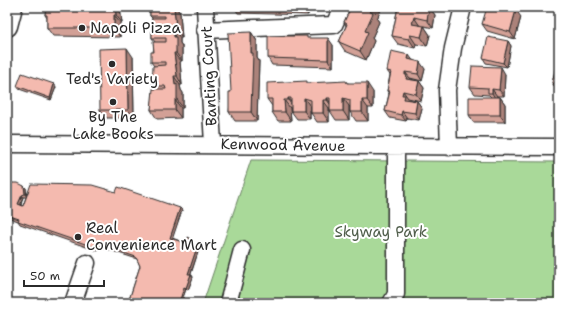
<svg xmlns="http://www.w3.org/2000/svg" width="566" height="310" font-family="'Shantell Sans',sans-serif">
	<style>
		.green { fill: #a9d999; stroke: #6a8262 }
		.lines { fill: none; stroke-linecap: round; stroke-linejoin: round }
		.minor-casing { stroke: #2b2b2b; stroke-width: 19 }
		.major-casing { stroke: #2b2b2b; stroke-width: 23 }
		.minor { stroke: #fff; stroke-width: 16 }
		.major { stroke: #fff; stroke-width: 20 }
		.wall { fill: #d2a096; stroke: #2b2b2b; fill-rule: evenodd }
		.shaded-wall { fill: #ab827a; stroke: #2b2b2b }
		.building { fill: #f4baaf; stroke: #2b2b2b }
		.poi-dot { fill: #2b2b2b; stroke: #fff; stroke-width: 1.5 }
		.labels { text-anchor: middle; stroke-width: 4; stroke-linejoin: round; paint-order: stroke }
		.poi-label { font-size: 15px; fill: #2b2b2b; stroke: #fff; text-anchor: start }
		.street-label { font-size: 15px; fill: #2b2b2b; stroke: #fff }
		.park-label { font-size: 15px; fill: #515f4c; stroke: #fff }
	</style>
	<rect width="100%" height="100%" fill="#fff"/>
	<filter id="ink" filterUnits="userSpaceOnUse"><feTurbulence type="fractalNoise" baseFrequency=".025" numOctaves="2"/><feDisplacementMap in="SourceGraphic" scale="8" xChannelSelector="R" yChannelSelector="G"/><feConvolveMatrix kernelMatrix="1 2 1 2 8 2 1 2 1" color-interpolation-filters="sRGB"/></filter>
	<g filter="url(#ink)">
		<path class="green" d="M 251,160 L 559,162 L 559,303 L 203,303 Z"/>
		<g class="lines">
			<defs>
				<path id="minor" d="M 205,7 L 213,144
					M 205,30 L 334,25 L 342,7
					M 7,144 L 559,147
					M 449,147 L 447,90 L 453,48 L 463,7
					M 73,303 L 87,263
					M 228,303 L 242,250
					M 391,303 L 396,294 L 396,147"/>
				<path id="major" d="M 7,26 L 12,7"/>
			</defs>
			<use href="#minor" class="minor-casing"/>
			<use href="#major" class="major-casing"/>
			<use href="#minor" class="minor"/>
			<use href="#major" class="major"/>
		</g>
		<path class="wall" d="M 46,7 L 119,7 L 120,8 L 122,23 L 120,23 L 120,37 L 53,36 L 47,28 L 47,18 L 45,15 Z
			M 150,7 L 176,7 L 180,13 L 182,38 L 180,38 L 180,43 L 182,46 L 182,61 L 180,61 L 182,85 L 180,85 L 181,90 L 183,93 L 183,108 L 181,108 L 181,118 L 157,119 L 151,110 L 154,89 L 152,86 L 154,66 L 151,62 L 155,42 L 152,38 L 152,18 L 150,16 Z
			M 234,7 L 308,7 L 308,15 L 238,13 Z
			M 351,7 L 382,7 L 377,19 L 379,22 L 372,38 L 374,41 L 366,60 L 345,51 L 339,42 L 346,26 L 344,22 Z
			M 398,7 L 440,7 L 439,9 L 430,8 L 435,15 L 433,28 L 424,26 L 430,35 L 427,46 L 416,44 L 415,48 L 398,44 L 392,36 Z
			M 512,7 L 524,7 L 523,11 Z
			M 521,17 L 515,39 L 487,31 L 482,24 Z
			M 251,32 L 257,41 L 257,58 L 259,61 L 257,121 L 235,121 L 229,112 L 231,92 Z
			M 309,38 L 333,45 L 333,67 L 272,65 L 268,58 Z
			M 508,41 L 511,46 L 507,67 L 486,63 L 483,58 Z
			M 133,57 L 134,118 L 106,118 L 100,110 Z
			M 559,58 L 559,92 L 558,91 L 552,83 Z
			M 413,60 L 425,69 L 422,81 L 410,78 L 410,79 L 419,81 L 424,88 L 421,101 L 408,98 L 408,99 L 417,101 L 422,108 L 419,120 L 407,118 L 406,121 L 390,118 L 385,111 L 389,94 L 387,91 L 390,75 L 387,71 Z
			M 505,74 L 504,96 L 497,96 L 497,97 L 500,97 L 505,104 L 505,122 L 473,122 L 469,115 L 491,97 L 489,95 L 475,94 L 470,87 Z
			M 309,83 L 348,83 L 373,92 L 373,108 L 368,108 L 368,121 L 356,121 L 350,112 L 350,107 L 349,106 L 349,120 L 336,120 L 330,111 L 330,108 L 329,108 L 329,122 L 317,122 L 311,113 L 311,106 L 310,106 L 310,119 L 297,119 L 291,111 L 291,108 L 290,108 L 291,121 L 278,121 L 272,112 L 272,106 L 267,99 Z
			M 54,84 L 56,87 L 51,100 L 19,89 L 17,86 Z
			M 24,186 L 26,188 L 27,195 L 116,192 L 182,210 L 172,238 L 186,243 L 190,238 L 192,241 L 190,245 L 199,249 L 191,274 L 193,277 L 188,290 L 186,289 L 181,303 L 128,303 L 140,266 L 137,259 L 100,247 L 98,251 L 20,224 L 18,221 L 7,217 L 7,187 ZM 23,197 L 26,197 L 23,206 L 21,205 Z"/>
		<path class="shaded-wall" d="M 115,7 L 119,7 L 120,8 L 122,23 L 116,15 Z
			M 174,7 L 176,7 L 180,13 L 182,38 L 176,29 Z
			M 302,7 L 308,7 L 308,15 Z
			M 373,7 L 382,7 L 377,19 L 379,22 L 372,38 L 374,41 L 366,60 L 360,51 L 370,12 Z
			M 429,7 L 435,15 L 433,28 L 427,20 Z
			M 520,7 L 524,7 L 523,11 Z
			M 516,10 L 521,17 L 515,39 L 510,32 Z
			M 114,15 L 120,23 L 120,37 L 114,28 Z
			M 414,17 L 420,26 L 412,24 Z
			M 424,26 L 430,35 L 427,46 L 421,37 Z
			M 174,29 L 180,38 L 180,43 L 182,46 L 182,61 L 176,53 L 174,37 Z
			M 251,32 L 257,41 L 257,58 L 259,61 L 257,121 L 251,112 Z
			M 410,35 L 416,44 L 415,48 L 409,39 Z
			M 328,38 L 333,45 L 333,67 L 328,60 Z
			M 508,41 L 511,46 L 507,67 L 503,63 Z
			M 127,48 L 133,57 L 134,118 L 128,110 Z
			M 174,53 L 180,61 L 182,85 L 177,76 Z
			M 409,55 L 414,62 L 408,59 Z
			M 420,62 L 425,69 L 422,81 L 418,74 Z
			M 501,67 L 505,74 L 504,96 L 499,90 Z
			M 405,72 L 410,78 L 410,80 L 406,79 L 405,75 Z
			M 174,76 L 180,85 L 181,90 L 183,93 L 183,108 L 177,100 L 175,85 Z
			M 419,81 L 424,88 L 421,101 L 416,94 Z
			M 367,83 L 373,92 L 373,108 L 367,100 Z
			M 54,84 L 56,87 L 51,100 L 50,98 Z
			M 492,89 L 497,96 L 496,100 L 492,93 Z
			M 403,91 L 408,98 L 408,99 L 410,102 L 404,99 L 402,95 Z
			M 500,97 L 505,104 L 505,122 L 500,115 Z
			M 288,98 L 294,106 L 294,108 L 288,100 Z
			M 304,98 L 310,106 L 310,119 L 304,111 Z
			M 327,98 L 333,106 L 333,108 L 327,100 Z
			M 343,98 L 349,106 L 349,120 L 343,111 Z
			M 175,100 L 181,108 L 181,118 L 175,110 Z
			M 284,100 L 290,108 L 291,121 L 285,112 Z
			M 323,100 L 329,108 L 329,122 L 323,113 Z
			M 362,100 L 368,108 L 368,121 L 362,112 Z
			M 417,101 L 422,108 L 419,120 L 415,113 Z
			M 402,111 L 407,118 L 406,121 L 401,115 Z
			M 24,186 L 26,188 L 27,197 L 25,194 Z
			M 22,195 L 23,197 L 20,207 L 18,204 Z
			M 180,208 L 182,210 L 172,240 L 170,238 Z
			M 190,238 L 192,241 L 190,246 L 188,244 Z
			M 98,244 L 100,247 L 98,251 L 97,248 Z
			M 197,247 L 199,249 L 190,276 L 188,274 Z
			M 191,274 L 193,277 L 188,290 L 186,288 Z
			M 184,287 L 186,289 L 181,303 L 179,303 Z"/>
		<path class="building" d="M 46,7 L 115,7 L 116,15 L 114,15 L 114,28 L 47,28 L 47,15 L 45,15 Z
			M 150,7 L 174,7 L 176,29 L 174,29 L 174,37 L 176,37 L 176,53 L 174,53 L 177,76 L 174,76 L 175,85 L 177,84 L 177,100 L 175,100 L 175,110 L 151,110 L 153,89 L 166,89 L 165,86 L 152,86 L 153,66 L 165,65 L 165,62 L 151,62 L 151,52 L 154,52 L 153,42 L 166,42 L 166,38 L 152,38 L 152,18 L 165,18 L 165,16 L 150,16 Z
			M 351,7 L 373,7 L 370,12 L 373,13 L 365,31 L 368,32 L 360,51 L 339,42 L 347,24 L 344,22 Z
			M 398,7 L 429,7 L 427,20 L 414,17 L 412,24 L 424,26 L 421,37 L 410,35 L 409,39 L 392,36 Z
			M 487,7 L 504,7 L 516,10 L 510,32 L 482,24 Z
			M 251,32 L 251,53 L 253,53 L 251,112 L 229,112 L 229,92 L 231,92 L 228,33 Z
			M 268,36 L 307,36 L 307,38 L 328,38 L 328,60 L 268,58 Z
			M 488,37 L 508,41 L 503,63 L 483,58 Z
			M 127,48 L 128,110 L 100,110 L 99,49 Z
			M 391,51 L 409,55 L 408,59 L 420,62 L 418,74 L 405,72 L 405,75 L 407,75 L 406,79 L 419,81 L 416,94 L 403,91 L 402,95 L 405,95 L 404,99 L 417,101 L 415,113 L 402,111 L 401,115 L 385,111 L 390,91 L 387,91 L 391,72 L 387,71 Z
			M 558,58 L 559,58 L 559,90 L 558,90 L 556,84 L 552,83 Z
			M 472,66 L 501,67 L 499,90 L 492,89 L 492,93 L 488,93 L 488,88 L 470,87 Z
			M 22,73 L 54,84 L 50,98 L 17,86 Z
			M 307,81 L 307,83 L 346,81 L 347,83 L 367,83 L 367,100 L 362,100 L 362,112 L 350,112 L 350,100 L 343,98 L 343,111 L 330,111 L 330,98 L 327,98 L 327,100 L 323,100 L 323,113 L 311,113 L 311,100 L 304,98 L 304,111 L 291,111 L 291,98 L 288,98 L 288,100 L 284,100 L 285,112 L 272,112 L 272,99 L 267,99 L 267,83 Z
			M 469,97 L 500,97 L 500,115 L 469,115 Z
			M 8,183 L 18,183 L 24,186 L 25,194 L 22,195 L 18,204 L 23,206 L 31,184 L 92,185 L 116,192 L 118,187 L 180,208 L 170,238 L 186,243 L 188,237 L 190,238 L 188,244 L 197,247 L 188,274 L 191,274 L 186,288 L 184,287 L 179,303 L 128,303 L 140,266 L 136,257 L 98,244 L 97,248 L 18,221 L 19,219 L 7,215 L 7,187 Z"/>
	</g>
	<g class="poi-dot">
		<circle cx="82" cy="28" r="4"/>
		<circle cx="112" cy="64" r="4"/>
		<circle cx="113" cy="102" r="4"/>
		<circle cx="78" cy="237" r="4"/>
	</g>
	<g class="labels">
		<g class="poi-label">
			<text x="90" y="33">Napoli Pizza</text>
			<text x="112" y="84" text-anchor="middle">Ted's Variety</text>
			<text x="113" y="122" text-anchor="middle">By The<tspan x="113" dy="17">Lake Books</tspan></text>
			<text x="86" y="233">Real<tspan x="86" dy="17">Convenience Mart</tspan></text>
		</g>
		<g class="street-label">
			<text transform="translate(209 76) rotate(-93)" y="5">Banting Court</text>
			<text transform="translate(283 145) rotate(1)" y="5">Kenwood Avenue</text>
		</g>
		<g class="park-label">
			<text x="381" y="237">Skyway Park</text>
		</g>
	</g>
	<rect width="566" height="310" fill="none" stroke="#fff" stroke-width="24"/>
	<rect x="12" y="12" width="542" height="286" fill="none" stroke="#2b2b2b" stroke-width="1.5" filter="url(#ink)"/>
	<path d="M24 280v6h80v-6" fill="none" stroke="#2b2b2b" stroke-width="2"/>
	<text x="30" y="280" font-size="12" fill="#2b2b2b" stroke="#ffffff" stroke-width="3" paint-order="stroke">50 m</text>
</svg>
